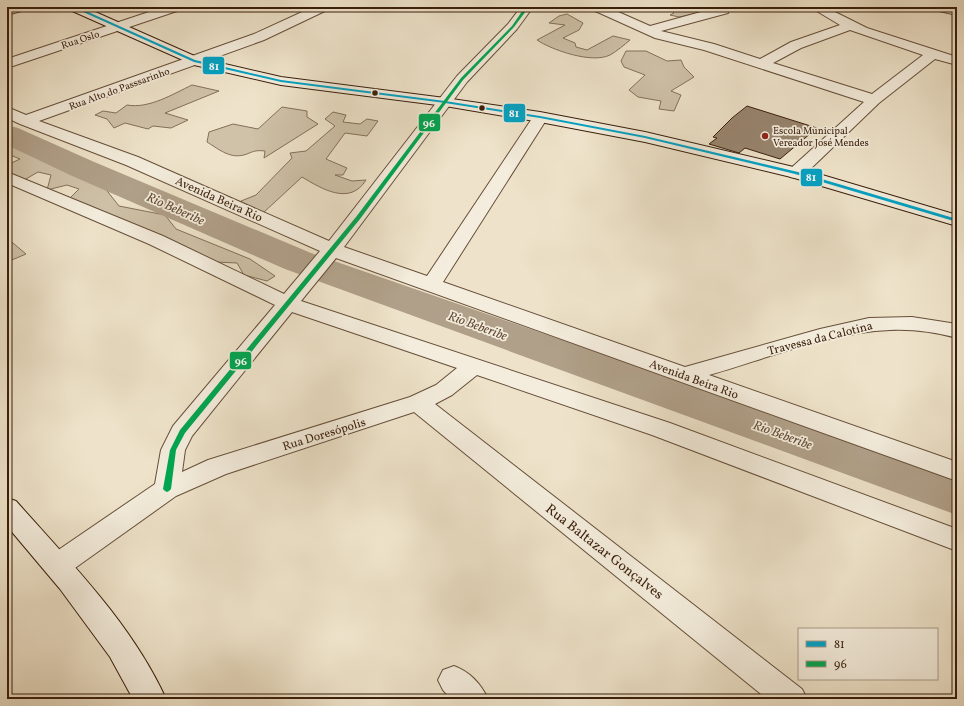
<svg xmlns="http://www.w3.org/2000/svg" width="964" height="706" font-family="Vollkorn,serif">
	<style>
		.green { fill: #cfc2a9; stroke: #84705a }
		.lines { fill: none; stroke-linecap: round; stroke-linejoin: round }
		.river { fill: #b0a089; fill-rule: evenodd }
		.building { fill: #97846e; stroke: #391e0a }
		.street-casing { stroke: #664f3a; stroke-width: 2 }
		.secondary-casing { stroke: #391e0a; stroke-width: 2 }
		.street { fill: #f4eddd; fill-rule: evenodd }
		.secondary { fill: #f4eddd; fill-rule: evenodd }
		.bus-1-casing { stroke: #f4eddd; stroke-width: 3 }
		.bus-2-casing { stroke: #f4eddd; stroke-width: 3 }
		.bus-1 { fill: #03a2c4; fill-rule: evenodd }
		.bus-2 { fill: #00a651; fill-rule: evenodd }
		.bus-dot { fill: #391e0a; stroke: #f4eddd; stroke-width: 1.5 }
		.poi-dot { fill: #8f2418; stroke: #f4eddd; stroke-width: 1.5 }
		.labels { text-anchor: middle; stroke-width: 3.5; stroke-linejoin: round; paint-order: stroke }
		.far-street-label { font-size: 10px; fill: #391e0a; stroke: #f4eddd }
		.far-poi-label { font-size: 10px; fill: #391e0a; stroke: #f4eddd; text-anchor: start }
		.street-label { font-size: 12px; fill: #391e0a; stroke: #f4eddd }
		.water-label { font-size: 13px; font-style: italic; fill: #634c36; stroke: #f4eddd }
		.near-street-label { font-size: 14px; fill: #391e0a; stroke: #f4eddd }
		.line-badge { stroke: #f4eddd; stroke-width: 1.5 }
		.badge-label { font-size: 11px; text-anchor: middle; font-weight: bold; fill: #fff }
	</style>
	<rect width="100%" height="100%" fill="#eee3ca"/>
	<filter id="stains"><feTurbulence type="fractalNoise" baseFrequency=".005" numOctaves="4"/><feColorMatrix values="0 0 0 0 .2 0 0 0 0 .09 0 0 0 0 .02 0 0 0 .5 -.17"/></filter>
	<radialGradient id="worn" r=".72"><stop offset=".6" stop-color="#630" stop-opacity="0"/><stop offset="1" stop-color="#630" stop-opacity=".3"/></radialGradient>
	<path class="green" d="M 719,7 L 719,9 L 679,17 L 670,15 L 674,13 L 671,10 L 660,8 Z
		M 567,14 L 583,23 L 579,30 L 563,38 L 575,43 L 576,47 L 587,50 L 613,36 L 630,40 C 624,45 617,51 610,55 C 592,64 552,50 537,40 L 565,25 L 549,23 L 559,16 Z
		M 626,51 L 646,51 L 667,61 L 681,60 L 684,67 L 694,77 L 671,91 L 681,95 L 674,111 L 659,109 L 661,101 L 638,97 L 629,90 L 645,75 L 624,67 L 621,61 Z
		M 192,85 L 219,91 L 165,113 L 188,120 L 171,128 L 153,126 L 148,129 L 125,123 L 114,128 L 107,119 L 95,115 L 103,111 L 116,113 L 127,105 C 149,109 173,94 192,85 Z
		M 282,107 L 307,111 L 307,117 L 318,124 L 264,158 L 265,151 C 257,150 254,151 247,154 C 231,160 220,150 207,142 L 209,132 L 233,124 L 258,129 Z
		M 333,112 L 346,115 L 343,122 L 360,124 L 367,119 L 378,121 L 367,136 L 345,133 L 326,159 L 347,168 L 343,175 L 335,175 L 352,181 L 366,180 C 350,206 322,189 302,177 L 263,213 L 243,205 L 241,201 L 256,195 L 292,158 L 290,153 L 306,151 L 335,126 L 325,119 Z
		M 7,140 L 104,187 L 119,206 L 165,215 L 176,229 L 250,259 L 275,276 L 267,281 L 244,275 L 237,263 L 215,262 L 69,199 L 79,189 L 67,185 L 47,190 L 51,175 L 38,172 L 19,183 L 7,173 L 7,165 L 20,159 L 10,155 L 7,156 Z
		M 7,238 L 26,254 L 7,262 Z"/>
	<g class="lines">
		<path class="river" d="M 7,125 L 18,128 L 92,161 L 311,253 L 957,477 L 957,515 L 285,269 L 70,175 L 7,145 Z"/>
	</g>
	<path class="building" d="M 747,106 L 817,128 L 780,159 L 745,148 L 739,153 L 709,144 L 717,138 L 713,137 L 732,118 Z"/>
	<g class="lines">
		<defs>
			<path id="street" d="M 7,7 L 27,7 L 25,10 L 7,15 Z
				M 164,7 L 182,7 L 180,10 L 7,68 L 7,59 Z
				M 313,7 L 329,7 L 327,10 L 264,40 L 39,121 L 138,157 L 329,241 L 457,76 L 508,24 L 521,7 L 533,7 L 517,29 L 467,82 L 344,247 L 427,276 L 535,114 L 545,114 L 548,117 L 443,282 L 685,367 L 820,329 L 869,318 L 912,317 L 957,324 L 957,338 C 935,332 913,329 890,330 C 832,332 765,359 709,375 L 957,462 L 957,481 L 336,258 L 301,301 L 670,423 L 957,529 L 957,551 L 652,435 L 477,375 L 452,395 L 435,404 L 802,689 L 807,699 L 767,699 L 414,412 L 226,474 L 176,496 L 68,573 L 58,576 L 48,573 L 44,565 L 48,557 L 155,484 L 161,450 L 173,426 L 275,305 L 149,244 L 7,183 L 7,172 L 163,236 L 284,294 L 320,251 L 126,165 L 20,124 L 7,118 L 7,107 L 26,115 L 254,34 ZM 292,312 L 457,368 L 436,385 L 410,397 L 208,460 L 182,472 L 185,450 L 192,436 Z
				M 591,7 L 607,7 L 650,26 L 719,7 L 731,7 L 728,13 L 661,31 L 714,44 L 760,59 L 791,42 L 840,25 L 810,7 L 825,7 L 867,28 L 957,57 L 957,65 L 935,59 L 879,103 L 802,177 L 796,178 L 790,177 L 788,173 L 790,169 L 864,102 L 704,50 L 655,38 L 593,10 ZM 850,30 L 923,55 L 872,94 L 773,63 L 801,48 Z
				M 933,7 L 957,7 L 957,15 L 935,10 Z
				M 454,666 C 470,672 481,684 488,699 L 451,699 L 443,690 L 438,680 L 443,670 Z"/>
			<path id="secondary" d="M 68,7 L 84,7 L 199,58 L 281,77 L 445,98 L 540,112 L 645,132 L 802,169 L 957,215 L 957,226 L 791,177 L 645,142 L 540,122 L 445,106 L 281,85 L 194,65 L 70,10 Z
				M 7,498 L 16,501 C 70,562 132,624 166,699 L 133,699 L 110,657 L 60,589 L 7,526 Z"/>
		</defs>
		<use href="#street" class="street-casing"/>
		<use href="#secondary" class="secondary-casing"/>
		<use href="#street" class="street"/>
		<use href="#secondary" class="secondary"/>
		<defs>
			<path id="bus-1" d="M 72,7 L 77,7 L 195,60 L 281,80 L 445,101 L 540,116 L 645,136 L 798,172 L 957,219 L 957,222 L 795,174 L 645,138 L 540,118 L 445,103 L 281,82 L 194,62 Z"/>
			<path id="bus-2" d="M 525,7 L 529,7 L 514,27 L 463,80 L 360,219 L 185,433 L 176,450 L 171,489 L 169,491 L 167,492 L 165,491 L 163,489 L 170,450 L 180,430 L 356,217 L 461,78 L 512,26 Z"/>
		</defs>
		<use href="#bus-1" class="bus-1-casing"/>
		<use href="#bus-2" class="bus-2-casing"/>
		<use href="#bus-1" class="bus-1"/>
		<use href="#bus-2" class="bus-2"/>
	</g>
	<g class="bus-dot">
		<circle cx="375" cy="93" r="3.5"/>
		<circle cx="482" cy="108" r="3.5"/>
	</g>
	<circle class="poi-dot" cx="765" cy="136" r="4"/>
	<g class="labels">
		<g class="far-street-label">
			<text transform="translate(80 39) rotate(-18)" y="4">Rua Oslo</text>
			<text transform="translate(119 88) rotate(-20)" y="4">Rua Alto do Passsarinho</text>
		</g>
		<g class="far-poi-label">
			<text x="773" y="134">Escola Municipal<tspan x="773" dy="12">Vereador José Mendes</tspan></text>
		</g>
		<g class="street-label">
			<text transform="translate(219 199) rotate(24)" y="4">Avenida Beira Rio</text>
			<text transform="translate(820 338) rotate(-14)" y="4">Travessa da Calotina</text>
			<text transform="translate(694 379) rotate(20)" y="4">Avenida Beira Rio</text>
			<text transform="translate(324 434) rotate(-17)" y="4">Rua Doresópolis</text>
		</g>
		<g class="water-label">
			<text transform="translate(176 208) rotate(24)" y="5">Rio Beberibe</text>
			<text transform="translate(478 325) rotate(20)" y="5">Rio Beberibe</text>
			<text transform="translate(783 434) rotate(20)" y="5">Rio Beberibe</text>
		</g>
		<g class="near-street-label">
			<text transform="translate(605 551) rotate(38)" y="5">Rua Baltazar Gonçalves</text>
		</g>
	</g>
	<g class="line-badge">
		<rect x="202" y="56" width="23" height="19" rx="4" fill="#03a2c4"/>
		<rect x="503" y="103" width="23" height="20" rx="4" fill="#03a2c4"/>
		<rect x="418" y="113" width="23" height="19" rx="4" fill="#00a651"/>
		<rect x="800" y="168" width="23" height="19" rx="4" fill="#03a2c4"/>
		<rect x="229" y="351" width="23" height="19" rx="4" fill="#00a651"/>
	</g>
	<g class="badge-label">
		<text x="214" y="70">81</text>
		<text x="514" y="117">81</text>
		<text x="429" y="127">96</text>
		<text x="811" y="181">81</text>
		<text x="241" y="365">96</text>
	</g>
	<rect width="964" height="706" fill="none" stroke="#eee3ca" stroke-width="24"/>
	<rect x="8" y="8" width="948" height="690" fill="none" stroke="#391e0a" stroke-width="2"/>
	<rect x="12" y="12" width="940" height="682" fill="none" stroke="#391e0a"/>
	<rect x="798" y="628" width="140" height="52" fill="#f4eddd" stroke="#a99a89"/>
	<rect x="806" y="641" width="20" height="6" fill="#03a2c4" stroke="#a99a89"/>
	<text x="834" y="648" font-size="12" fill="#391e0a">81</text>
	<rect x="806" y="661" width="20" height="6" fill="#00a651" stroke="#a99a89"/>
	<text x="834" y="668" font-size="12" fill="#391e0a">96</text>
	<rect width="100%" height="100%" filter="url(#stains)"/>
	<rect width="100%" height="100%" fill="url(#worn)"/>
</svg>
